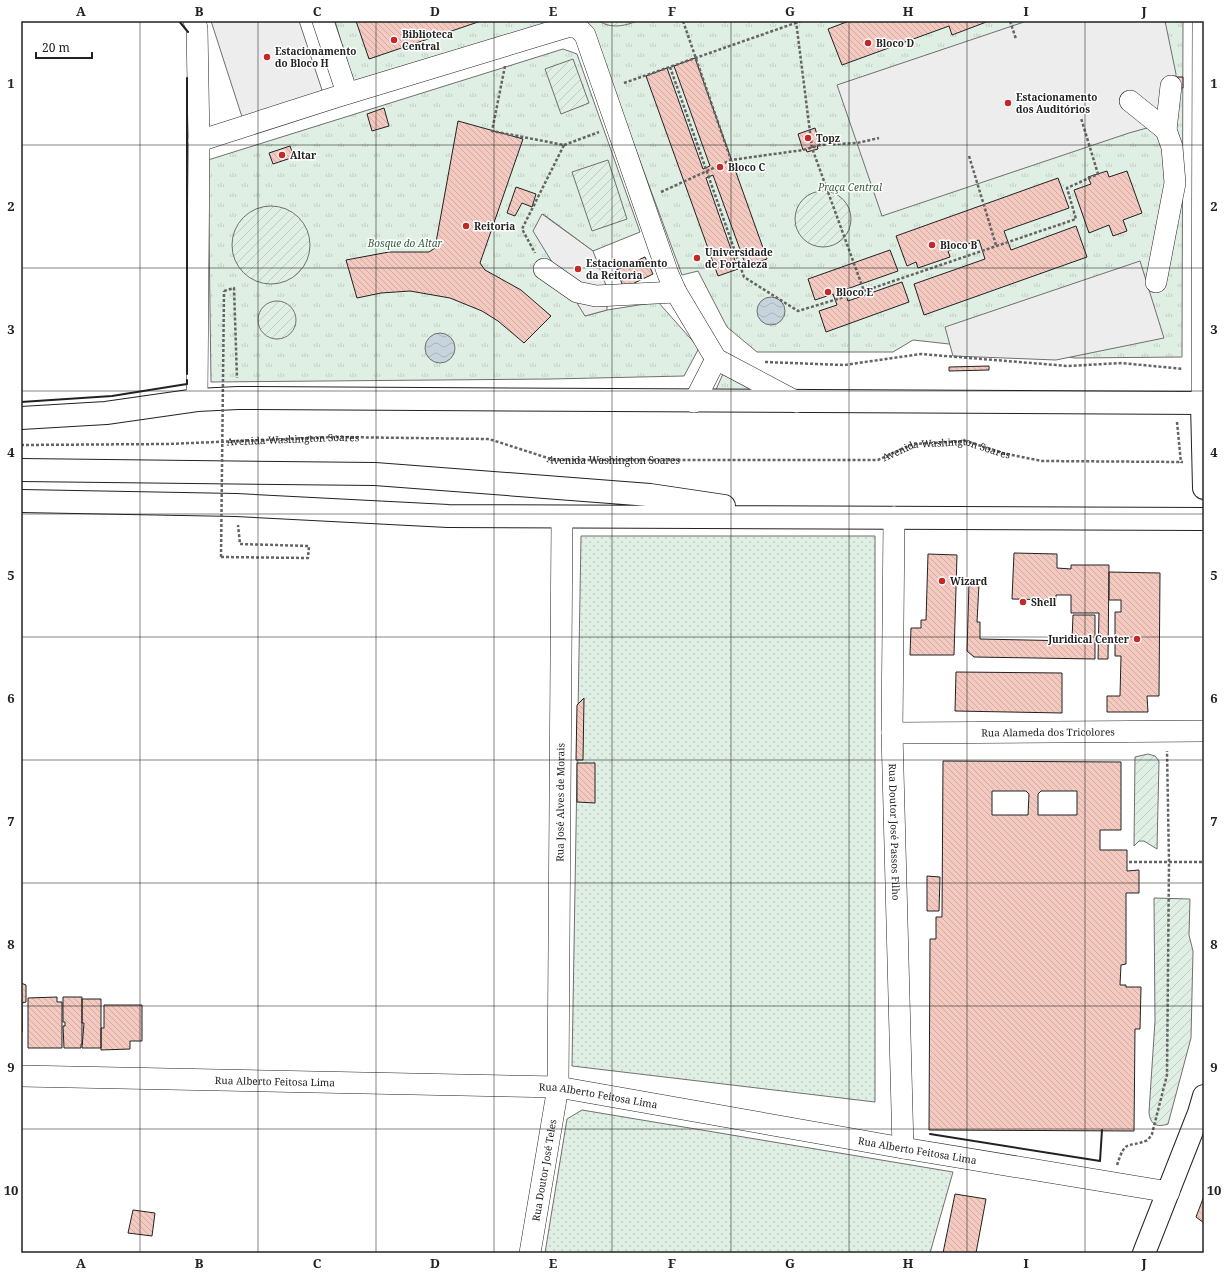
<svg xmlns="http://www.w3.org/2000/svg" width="1225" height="1274" font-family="'Noto Serif',serif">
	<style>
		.grass { fill: url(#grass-dots); stroke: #6f6f6f }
		.park { fill: url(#park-tufts); stroke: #6f6f6f }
		.garden { fill: url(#garden-furrows); stroke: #6f6f6f }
		.parking { fill: #ededed; stroke: #6f6f6f }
		.water { fill: url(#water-waves); stroke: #6f6f6f }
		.building { fill: url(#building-back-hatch); stroke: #222; fill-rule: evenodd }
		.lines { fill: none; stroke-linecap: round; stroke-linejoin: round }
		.minor-casing { stroke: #222; stroke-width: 22 }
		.major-casing { stroke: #222; stroke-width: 24 }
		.highway-casing { stroke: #222; stroke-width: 24 }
		.path { stroke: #646464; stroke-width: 2.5; stroke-dasharray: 3 2; stroke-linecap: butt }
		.minor { stroke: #fff; stroke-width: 21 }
		.major { stroke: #fff; stroke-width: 22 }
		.highway { stroke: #fff; stroke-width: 22 }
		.path-bridge { stroke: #646464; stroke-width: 2.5; stroke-dasharray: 3 2; stroke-linecap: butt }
		.wall { stroke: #222; stroke-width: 2 }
		.grid { fill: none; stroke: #222; stroke-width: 1; stroke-opacity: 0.55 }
		.poi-dot { fill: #c62828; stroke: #fff; stroke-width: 1.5 }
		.labels { text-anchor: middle; stroke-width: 3; stroke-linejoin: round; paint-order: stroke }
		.poi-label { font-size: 10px; font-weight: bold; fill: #222; stroke: #fff; text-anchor: start }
		.park-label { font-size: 10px; font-style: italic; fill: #2f5e38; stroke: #fff }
		.street-label { font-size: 10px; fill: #222; stroke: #fff }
		.neatline { fill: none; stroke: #222; stroke-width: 1.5 }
		.grid-label { font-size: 13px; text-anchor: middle; font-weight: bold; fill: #222 }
	</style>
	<defs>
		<pattern id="grass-dots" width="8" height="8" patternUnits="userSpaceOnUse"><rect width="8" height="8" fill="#e0efe3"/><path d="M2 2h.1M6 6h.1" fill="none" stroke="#c0cdc2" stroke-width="1.8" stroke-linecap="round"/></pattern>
		<pattern id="park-tufts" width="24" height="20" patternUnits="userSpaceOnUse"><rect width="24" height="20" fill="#e0efe3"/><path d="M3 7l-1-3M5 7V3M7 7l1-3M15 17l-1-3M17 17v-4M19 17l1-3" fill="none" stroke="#c0cdc2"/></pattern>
		<pattern id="garden-furrows" width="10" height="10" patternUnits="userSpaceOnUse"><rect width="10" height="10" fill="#e0efe3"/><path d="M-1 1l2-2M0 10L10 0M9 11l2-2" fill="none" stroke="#c0cdc2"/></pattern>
		<pattern id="water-waves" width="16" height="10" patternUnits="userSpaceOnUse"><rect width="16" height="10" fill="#c7d3dd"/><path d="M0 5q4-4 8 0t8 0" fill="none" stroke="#abb5bd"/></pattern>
		<pattern id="building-back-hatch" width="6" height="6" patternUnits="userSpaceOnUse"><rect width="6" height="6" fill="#f3c9c0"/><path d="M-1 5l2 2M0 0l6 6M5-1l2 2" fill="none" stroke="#d0aca5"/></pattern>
	</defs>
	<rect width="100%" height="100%" fill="#fff"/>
	<path class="grass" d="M 581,536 L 875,536 L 875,1102 L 572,1066 Z
		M 582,1110 L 953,1172 L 930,1253 L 545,1253 L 567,1119 Z"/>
	<path class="park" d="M 335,21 L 556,21 L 354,85 Z
		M 572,21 L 1183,21 L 1182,357 L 1075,358 L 913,340 L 893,352 L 757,352 L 727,327 L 698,271 L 682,275 L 591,28 Z
		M 563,49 L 577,54 L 640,232 L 593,251 L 543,214 L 585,316 L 607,310 L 658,302 L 699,348 L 684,376 L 551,379 L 211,382 L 208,160 Z
		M 726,367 L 763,394 L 714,394 Z"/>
	<path class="garden" d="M 599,21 L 637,21 C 625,26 611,29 599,21 Z
		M 573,59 L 589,103 L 561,114 L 545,69 Z
		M 608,160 L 627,219 L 592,231 L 572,172 Z
		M795 219a28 28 0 1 1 56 0a28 28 0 1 1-56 0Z
		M232 245a39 39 0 1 1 78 0a39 39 0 1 1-78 0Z
		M258 320a19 19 0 1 1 38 0a19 19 0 1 1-38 0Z
		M 1148,754 L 1155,756 L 1159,761 L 1157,849 L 1144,841 L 1139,841 L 1134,846 L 1135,757 Z
		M 1154,898 L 1190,899 L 1189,935 L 1193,951 L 1191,1038 L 1168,1124 C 1156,1128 1150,1124 1149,1112 L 1155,1021 Z"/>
	<path class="parking" d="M 211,21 L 299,21 L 323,93 L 243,120 Z
		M 1027,21 L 1165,21 L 1176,74 L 1172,121 L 1129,133 L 882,216 L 837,85 Z
		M 542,214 L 593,251 L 607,288 L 607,310 L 585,316 L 533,231 Z
		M 1140,261 L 1164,338 L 1056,360 L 953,356 L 945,327 Z"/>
	<path class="water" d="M757 311a14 14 0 1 1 28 0a14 14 0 1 1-28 0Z
		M425 348a15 15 0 1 1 30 0a15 15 0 1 1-30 0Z"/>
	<path class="building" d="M 356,21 L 481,21 L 369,59 Z
		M 849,21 L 989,21 L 952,35 L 949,26 L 842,65 L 828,29 Z
		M 695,58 L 767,259 L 746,266 L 713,175 L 706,178 L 738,269 L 718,276 L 646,76 L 667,68 L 703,169 L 710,166 L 674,66 Z
		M 1173,77 L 1183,77 L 1183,88 L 1173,87 Z
		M 384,108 L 389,126 L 372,131 L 367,114 Z
		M 458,121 L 523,139 L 480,263 L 485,270 L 521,290 L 551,316 L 524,343 L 498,321 L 482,311 L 450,298 L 410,291 L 381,293 L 357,298 L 346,260 L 389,252 L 429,252 L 435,248 Z
		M 815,128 L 820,145 L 817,146 L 818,149 L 807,152 L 806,149 L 803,150 L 798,134 Z
		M 290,146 L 294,157 L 273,164 L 269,153 Z
		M 1107,171 L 1109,177 L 1127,171 L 1142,213 L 1123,220 L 1127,231 L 1113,236 L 1109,225 L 1089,233 L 1074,190 L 1091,184 L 1088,177 Z
		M 1058,178 L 1069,208 L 1004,231 L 1011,250 L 1076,226 L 1087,257 L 924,315 L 914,284 L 985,259 L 979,240 L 948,251 L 950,257 L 918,268 L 916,262 L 907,266 L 896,236 Z
		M 516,187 L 536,194 L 532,207 L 522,203 L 515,216 L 507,213 Z
		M 890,250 L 898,271 L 844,290 L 848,301 L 902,282 L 909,302 L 826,332 L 819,311 L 837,305 L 833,294 L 815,300 L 808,279 Z
		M 645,257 L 653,274 L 624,288 L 616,270 Z
		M 989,366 L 989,370 L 949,371 L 949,367 Z
		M 1014,553 L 1057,554 L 1057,568 L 1071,569 L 1071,565 L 1109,565 L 1108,659 L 1098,659 L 1099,613 L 1071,613 L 1071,595 L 1056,595 L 1056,600 L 1012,599 Z
		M 928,554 L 957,555 L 954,655 L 910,655 L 911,628 L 921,628 L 921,620 L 926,620 Z
		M 1109,572 L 1160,573 L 1159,696 L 1147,696 L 1148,712 L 1107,712 L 1107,696 L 1120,696 L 1121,656 L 1115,656 L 1115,612 L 1121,612 L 1121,600 L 1109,600 Z
		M 969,583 L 979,584 L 977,622 L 980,622 L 980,639 L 1072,641 L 1073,615 L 1095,615 L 1095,659 L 974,657 L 967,651 Z
		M 956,672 L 1062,673 L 1062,713 L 955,711 Z
		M 584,698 L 583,760 L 576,760 L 577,705 Z
		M 943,761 L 1121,762 L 1121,830 L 1100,830 L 1100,850 L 1127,850 L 1127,871 L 1139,870 L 1139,893 L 1126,893 L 1126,964 L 1121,965 L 1120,985 L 1126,985 L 1126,987 L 1141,987 L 1140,1029 L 1135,1029 L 1134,1131 L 929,1130 L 930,939 L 936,939 L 936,917 L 942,917 ZM 992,791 L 1026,791 L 1029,794 L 1028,815 L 992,815 ZM 1041,791 L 1077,791 L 1077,815 L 1038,815 L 1038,794 Z
		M 577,763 L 595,763 L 595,803 L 577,802 Z
		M 927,876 L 940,877 L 939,911 L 927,911 Z
		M 21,983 L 26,985 L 26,1002 L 22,1003 L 22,1032 Z
		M 57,997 L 57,1002 L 62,1002 L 62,1048 L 28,1048 L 28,998 Z
		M 63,997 L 82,997 L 82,1044 L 81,1044 L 81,1048 L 64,1048 L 63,1026 L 65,1026 L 65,1022 L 63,1022 Z
		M 82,999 L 101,999 L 101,1048 L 82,1048 L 84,1023 L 82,1023 Z
		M 104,1005 L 142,1005 L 142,1041 L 130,1041 L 130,1049 L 101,1050 L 101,1028 L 104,1028 Z
		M 955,1194 L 986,1199 L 976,1253 L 943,1253 Z
		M 1204,1196 L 1204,1223 L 1196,1217 Z
		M 133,1210 L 155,1213 L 152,1236 L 128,1233 Z"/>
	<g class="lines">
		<defs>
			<g id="minor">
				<path d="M 194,21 L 197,28 L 199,141 L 197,400"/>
				<path d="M 323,21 L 347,93"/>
				<path d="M 1130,101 L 1166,130"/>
				<path d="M 199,141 L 336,97 L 567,27 L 577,27 L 585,35 L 668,274 L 676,292 L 716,359 L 797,402"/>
				<path d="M 544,269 L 577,292 L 596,296 L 676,292"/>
				<path d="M 1156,282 L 1175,183 L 1172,147 L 1166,130 L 1171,86"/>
				<path d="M 694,402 L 716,359"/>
				<path d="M 1202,403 L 1203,21"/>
				<path id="s2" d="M 894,517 L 892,733 L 903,1148"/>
				<path id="s3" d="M 892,733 L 1204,731"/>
				<path id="s4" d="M 21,1076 L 558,1087 L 903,1148 L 1169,1192"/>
				<path id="s5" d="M 530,1253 L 558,1087 L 562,517"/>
			</g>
			<path id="major" d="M 1202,403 L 1204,488
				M 1144,1253 L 1199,1113 L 1204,1096"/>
			<path id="highway" d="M 21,418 L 106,413 L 197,400 L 238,398 L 1204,403
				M 21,470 L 375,474 L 650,495 L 724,506
				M 21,501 L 236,505 L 448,516 L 1204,519"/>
		</defs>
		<use href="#minor" class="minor-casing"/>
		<use href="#major" class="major-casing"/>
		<use href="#highway" class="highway-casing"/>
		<g class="path">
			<path d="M 683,21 L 731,160"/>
			<path d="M 796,21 L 812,148 L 864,291"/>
			<path d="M 1010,21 L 1016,39"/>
			<path d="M 505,66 L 492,131 L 564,145 L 522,229 L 535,253"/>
			<path d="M 670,67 L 744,277 L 798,311 L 864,291 L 1076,219 L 1067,188 L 1098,174 L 1081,118"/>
			<path d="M 624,83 L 801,21"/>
			<path d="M 564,145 L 599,132"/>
			<path d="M 969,156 L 996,245"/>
			<path d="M 661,192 L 731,160 L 803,150 L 820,145 L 857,143 L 879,138"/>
			<path d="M 224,291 L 234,288 L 237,378"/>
			<path d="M 765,362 L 844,365 L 921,354 L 1068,366 L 1122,363 L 1183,369"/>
			<path d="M 1177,422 L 1181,463"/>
			<path id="s1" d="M 21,445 L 168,444 L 335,437 L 489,439 L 554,460 L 878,460 L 913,444 L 966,441 L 1002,453 L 1042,461 L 1183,462"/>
			<path d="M 221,557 L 308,558 L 309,546 L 240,544 L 238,525"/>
			<path d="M 1129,862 L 1204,862"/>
			<path d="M 1117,1165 C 1126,1138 1126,1149 1148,1140 L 1152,1134 L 1167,1075 L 1169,862 L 1167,751"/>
		</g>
		<use href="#minor" class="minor"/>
		<use href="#major" class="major"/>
		<use href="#highway" class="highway"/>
		<path class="path-bridge" d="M 221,557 L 224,291"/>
		<path class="wall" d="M 179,21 L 188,32
			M 187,374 L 187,78
			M 21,402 L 112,396 L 187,384 L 187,380
			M 930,1134 L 1100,1161 L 1102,1130"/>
	</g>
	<path class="grid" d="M 140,21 L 140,1253M 258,21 L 258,1253M 376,21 L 376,1253M 494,21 L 494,1253M 612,21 L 612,1253M 731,21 L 731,1253M 849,21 L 849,1253M 967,21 L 967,1253M 1085,21 L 1085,1253M 21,145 L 1204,145M 21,268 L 1204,268M 21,391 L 1204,391M 21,514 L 1204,514M 21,637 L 1204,637M 21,760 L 1204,760M 21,883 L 1204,883M 21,1006 L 1204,1006M 21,1129 L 1204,1129"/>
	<g class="poi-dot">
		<circle cx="394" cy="40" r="4"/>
		<circle cx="868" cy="43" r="4"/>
		<circle cx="267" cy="57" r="4"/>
		<circle cx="1008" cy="103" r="4"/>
		<circle cx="808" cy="138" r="4"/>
		<circle cx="282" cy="155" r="4"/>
		<circle cx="720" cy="167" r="4"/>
		<circle cx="466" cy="226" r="4"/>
		<circle cx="932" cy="245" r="4"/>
		<circle cx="697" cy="258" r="4"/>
		<circle cx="578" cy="269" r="4"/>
		<circle cx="828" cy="292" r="4"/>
		<circle cx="942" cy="581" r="4"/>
		<circle cx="1023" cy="602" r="4"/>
		<circle cx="1137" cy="639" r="4"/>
	</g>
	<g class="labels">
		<g class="poi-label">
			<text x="402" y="38">Biblioteca<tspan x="402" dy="12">Central</tspan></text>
			<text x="876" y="47">Bloco D</text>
			<text x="275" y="55">Estacionamento<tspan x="275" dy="12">do Bloco H</tspan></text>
			<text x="1016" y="101">Estacionamento<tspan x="1016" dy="12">dos Auditórios</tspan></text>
			<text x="816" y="142">Topz</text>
			<text x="290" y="159">Altar</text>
			<text x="728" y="171">Bloco C</text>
			<text x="474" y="230">Reitoria</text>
			<text x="940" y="249">Bloco B</text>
			<text x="705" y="256">Universidade<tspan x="705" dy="12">de Fortaleza</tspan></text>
			<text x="586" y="267">Estacionamento<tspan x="586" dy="12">da Reitoria</tspan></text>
			<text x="836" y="296">Bloco E</text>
			<text x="950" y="585">Wizard</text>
			<text x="1031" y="606">Shell</text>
			<text x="1129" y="643" text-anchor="end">Juridical Center</text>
		</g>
		<g class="park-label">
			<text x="850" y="191">Praça Central</text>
			<text x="405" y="247">Bosque do Altar</text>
		</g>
		<g class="street-label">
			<text dy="4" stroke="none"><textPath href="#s1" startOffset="272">Avenida Washington Soares</textPath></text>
			<text dy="4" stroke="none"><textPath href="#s1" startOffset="596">Avenida Washington Soares</textPath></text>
			<text dy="4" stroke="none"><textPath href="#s1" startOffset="932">Avenida Washington Soares</textPath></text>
			<text dy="4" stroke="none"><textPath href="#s3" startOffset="156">Rua Alameda dos Tricolores</textPath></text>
			<text dy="4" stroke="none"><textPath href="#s5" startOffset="453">Rua José Alves de Morais</textPath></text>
			<text dy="4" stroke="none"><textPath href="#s2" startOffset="315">Rua Doutor José Passos Filho</textPath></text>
			<text dy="4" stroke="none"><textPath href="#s4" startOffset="254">Rua Alberto Feitosa Lima</textPath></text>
			<text dy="4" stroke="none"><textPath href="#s4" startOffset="578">Rua Alberto Feitosa Lima</textPath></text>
			<text dy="4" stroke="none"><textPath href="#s4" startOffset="902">Rua Alberto Feitosa Lima</textPath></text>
			<text dy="4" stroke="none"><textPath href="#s5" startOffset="84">Rua Doutor José Teles</textPath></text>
		</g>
	</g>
	<rect width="1225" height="1274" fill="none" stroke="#ffffff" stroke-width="44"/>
	<path d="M36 52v6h56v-6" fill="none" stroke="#222222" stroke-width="2"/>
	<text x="42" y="52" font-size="12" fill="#222222" stroke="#ffffff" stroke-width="3" paint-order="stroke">20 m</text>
	<rect x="22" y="22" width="1181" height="1230" class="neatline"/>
	<g class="grid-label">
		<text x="81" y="16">A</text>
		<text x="199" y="16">B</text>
		<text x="317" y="16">C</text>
		<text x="435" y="16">D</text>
		<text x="553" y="16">E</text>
		<text x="672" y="16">F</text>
		<text x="790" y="16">G</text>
		<text x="908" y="16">H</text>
		<text x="1026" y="16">I</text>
		<text x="1144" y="16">J</text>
		<text x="11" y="88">1</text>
		<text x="1214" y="88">1</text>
		<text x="11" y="211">2</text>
		<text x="1214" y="211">2</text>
		<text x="11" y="334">3</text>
		<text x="1214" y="334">3</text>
		<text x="11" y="457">4</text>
		<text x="1214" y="457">4</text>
		<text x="11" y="580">5</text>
		<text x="1214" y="580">5</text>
		<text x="11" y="703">6</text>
		<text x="1214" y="703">6</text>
		<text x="11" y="826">7</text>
		<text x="1214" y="826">7</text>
		<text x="11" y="949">8</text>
		<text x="1214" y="949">8</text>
		<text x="11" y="1072">9</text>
		<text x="1214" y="1072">9</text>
		<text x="11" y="1195">10</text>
		<text x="1214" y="1195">10</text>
		<text x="81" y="1268">A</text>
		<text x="199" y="1268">B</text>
		<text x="317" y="1268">C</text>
		<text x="435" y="1268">D</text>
		<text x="553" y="1268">E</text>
		<text x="672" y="1268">F</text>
		<text x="790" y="1268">G</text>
		<text x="908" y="1268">H</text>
		<text x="1026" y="1268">I</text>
		<text x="1144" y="1268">J</text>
	</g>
</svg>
